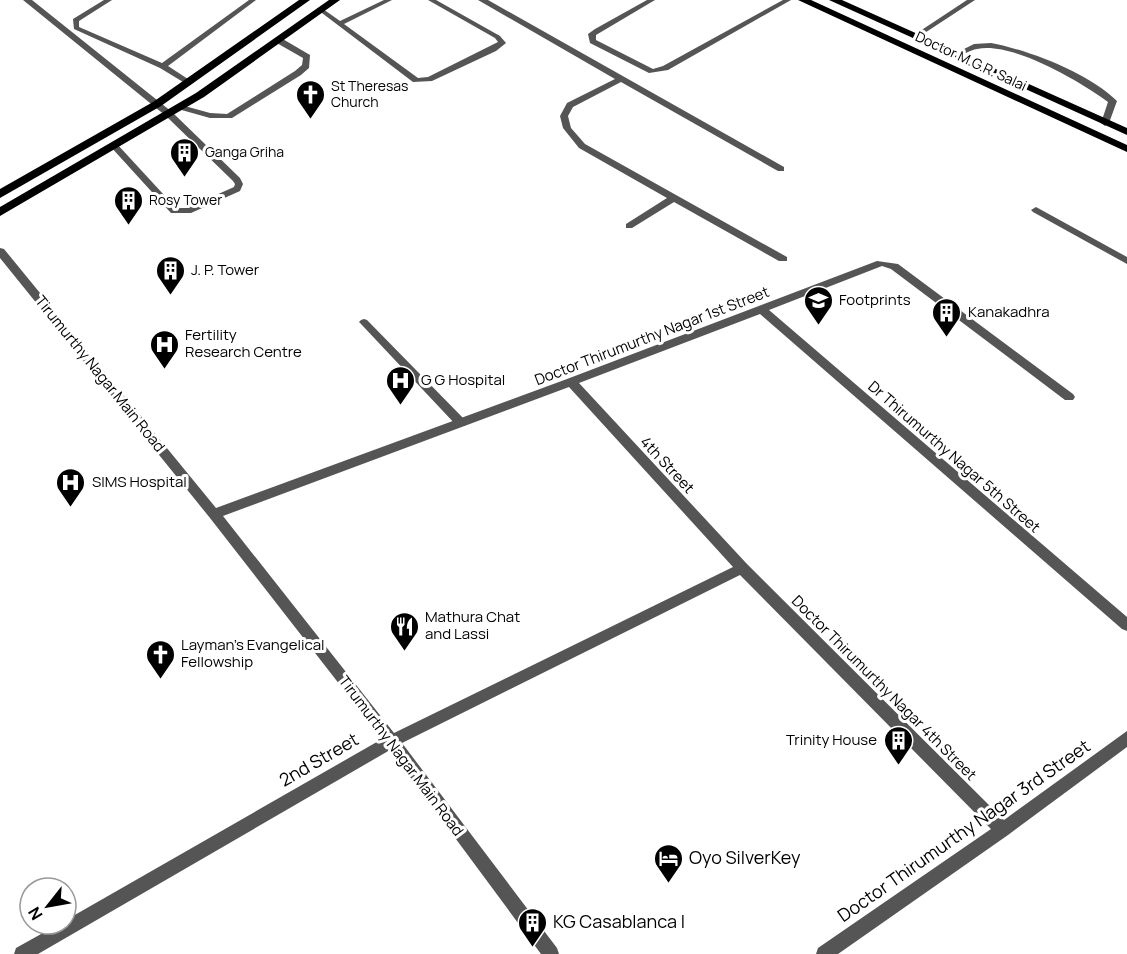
<svg xmlns="http://www.w3.org/2000/svg" width="1127" height="954" font-family="Manrope,sans-serif">
	<style>
		.lines { fill: none; stroke-linecap: round; stroke-linejoin: round }
		.lane { fill: #555; fill-rule: evenodd }
		.street { fill: #555; fill-rule: evenodd }
		.primary { fill: #000; fill-rule: evenodd }
		.labels { text-anchor: middle; stroke-width: 6; stroke-linejoin: round; paint-order: stroke }
		.far-street-label { font-size: 14px; fill: #000; stroke: #fff }
		.far-poi-label { font-size: 14px; fill: #000; stroke: #fff; text-anchor: start }
		.poi-label { font-size: 15px; fill: #000; stroke: #fff; text-anchor: start }
		.street-label { font-size: 15px; fill: #000; stroke: #fff }
		.near-street-label { font-size: 18px; fill: #000; stroke: #fff }
		.near-poi-label { font-size: 18px; fill: #000; stroke: #fff; text-anchor: start }
	</style>
	<rect width="100%" height="100%" fill="#fff"/>
	<g class="lines">
		<path class="lane" d="M 104,0 L 112,0 L 79,21 L 79,27 L 162,63 L 249,0 L 256,0 L 168,66 L 191,81 L 191,85 L 188,85 L 160,68 L 74,29 L 73,19 Z
			M 384,0 L 392,0 L 344,24 L 418,78 L 428,77 L 498,42 L 495,38 L 428,0 L 436,0 L 500,36 L 506,43 L 496,51 L 432,81 L 413,82 L 318,10 L 323,9 L 340,21 Z
			M 647,0 L 655,0 L 596,35 L 596,40 L 653,69 L 663,66 L 783,0 L 791,0 L 668,70 L 649,73 L 590,43 L 588,34 L 595,29 Z
			M 967,0 L 975,0 L 917,38 L 911,37 Z
			M 275,38 L 281,38 L 310,55 L 309,68 L 301,75 L 232,118 L 210,118 L 178,109 L 178,105 L 181,105 L 210,113 L 227,114 L 295,71 L 302,65 L 303,58 L 275,42 Z
			M 166,112 L 172,112 L 240,178 L 243,184 L 240,191 L 191,213 L 171,213 L 110,146 L 111,144 L 117,144 L 176,208 L 187,208 L 234,187 L 235,184 L 233,181 L 166,116 Z
			M 364,319 L 367,320 L 465,420 L 466,423 L 465,426 L 457,426 L 361,324 L 359,322 L 361,320 Z"/>
		<path class="street" d="M 23,0 L 32,0 L 172,112 L 172,116 L 166,116 Z
			M 478,0 L 488,0 L 784,167 L 784,171 L 778,171 L 621,82 L 573,107 L 568,116 L 571,128 L 585,144 L 787,257 L 787,261 L 779,261 L 674,202 L 632,228 L 626,228 L 626,224 L 667,198 L 579,148 L 563,128 L 560,116 L 567,103 L 615,79 Z
			M 991,43 C 1029,50 1090,74 1117,101 L 1109,123 L 1105,126 L 1101,123 L 1108,102 C 1081,82 1012,41 977,49 C 970,50 963,55 956,57 L 952,55 L 974,44 Z
			M 1036,207 L 1127,257 L 1127,264 L 1033,212 L 1031,210 Z
			M 0,248 L 4,249 L 216,508 L 567,379 L 877,261 L 898,264 L 1073,394 L 1075,397 L 1073,400 L 1065,400 L 891,269 L 882,266 L 769,310 L 1127,617 L 1127,631 L 1122,629 L 760,314 L 579,383 L 747,564 L 1004,820 L 1127,731 L 1127,747 L 1008,835 L 838,954 L 816,954 L 818,948 L 991,829 L 740,575 L 402,743 L 557,948 L 559,954 L 541,954 L 390,750 L 38,954 L 14,954 L 16,948 L 59,924 L 66,924 L 66,920 L 382,739 L 210,518 L 0,258 ZM 569,387 L 733,567 L 394,733 L 223,516 Z"/>
		<path class="primary" d="M 299,0 L 310,0 L 161,106 L 0,198 L 0,189 L 153,102 Z
			M 329,0 L 340,0 L 204,97 L 0,216 L 0,207 L 196,93 Z
			M 798,0 L 811,0 L 1127,145 L 1127,152 Z
			M 829,0 L 842,0 L 1127,128 L 1127,135 Z"/>
	</g>
	<defs>
		<symbol id="church-pin" viewBox="-11 -11 22 30"><path d="M0 17L-7.5 6A9.5 9.5 0 1 1 7.5 6Z" fill="#000" stroke="#fff"/><path d="M-1.2-6h2.4v3.5h3.3v2.4h-3.3V6h-2.4V-.1h-3.3v-2.4h3.3Z" fill="#fff"/></symbol>
		<symbol id="building-pin" viewBox="-11 -11 22 30"><path d="M0 17L-7.5 6A9.5 9.5 0 1 1 7.5 6Z" fill="#000" stroke="#fff"/><path d="M-4-6H4V6H1V3H-1V6H-4ZM-2.5-4.3h1.7v1.8h-1.7ZM.8-4.3h1.7v1.8H.8ZM-2.5-1h1.7V.8h-1.7ZM.8-1h1.7V.8H.8Z" fill="#fff"/></symbol>
		<symbol id="school-pin" viewBox="-11 -11 22 30"><path d="M0 17L-7.5 6A9.5 9.5 0 1 1 7.5 6Z" fill="#000" stroke="#fff"/><path d="M0-5L7-2L0 1L-7-2ZM-4 1L0 2.5L4 1V4Q0 6-4 4Z" fill="#fff"/></symbol>
		<symbol id="hospital-pin" viewBox="-11 -11 22 30"><path d="M0 17L-7.5 6A9.5 9.5 0 1 1 7.5 6Z" fill="#000" stroke="#fff"/><path d="M-5-5h3v3.5h4V-5h3V5h-3V1.5h-4V5h-3Z" fill="#fff"/></symbol>
		<symbol id="restaurant-pin" viewBox="-11 -11 22 30"><path d="M0 17L-7.5 6A9.5 9.5 0 1 1 7.5 6Z" fill="#000" stroke="#fff"/><path d="M-5-6h1v4h1v-4h1v4h1v-4h1v5L-1.5 .5V6h-2V.5L-5-1ZM5-6V6H3V1.5H1.5Q1.5-4 5-6Z" fill="#fff"/></symbol>
		<symbol id="hotel-pin" viewBox="-11 -11 22 30"><path d="M0 17L-7.5 6A9.5 9.5 0 1 1 7.5 6Z" fill="#000" stroke="#fff"/><path d="M-6-4.5h1.5V1H6V5H4.5V3h-9V5H-6ZM-4 0a1.8 1.8 0 1 1 3.6 0ZM.5 0V-2.5h3Q6-2.5 6 0Z" fill="#fff"/></symbol>
	</defs>
	<g fill-rule="evenodd">
		<use href="#church-pin" x="294" y="78" width="33" height="45"/>
		<use href="#building-pin" x="168" y="136" width="33" height="45"/>
		<use href="#building-pin" x="112" y="184" width="33" height="45"/>
		<use href="#building-pin" x="154" y="254" width="33" height="45"/>
		<use href="#school-pin" x="802" y="284" width="33" height="45"/>
		<use href="#building-pin" x="930" y="296" width="33" height="45"/>
		<use href="#hospital-pin" x="148" y="328" width="33" height="45"/>
		<use href="#hospital-pin" x="384" y="364" width="33" height="45"/>
		<use href="#hospital-pin" x="54" y="466" width="33" height="45"/>
		<use href="#restaurant-pin" x="388" y="610" width="33" height="45"/>
		<use href="#church-pin" x="144" y="638" width="33" height="45"/>
		<use href="#building-pin" x="882" y="724" width="33" height="45"/>
		<use href="#hotel-pin" x="652" y="842" width="33" height="45"/>
		<use href="#building-pin" x="516" y="906" width="33" height="45"/>
	</g>
	<g class="labels">
		<g class="far-street-label">
			<text transform="translate(971 61) rotate(25)" y="5">Doctor M.G.R. Salai</text>
		</g>
		<g class="far-poi-label">
			<text x="331" y="91">St Theresas<tspan x="331" dy="16">Church</tspan></text>
			<text x="205" y="157">Ganga Griha</text>
			<text x="149" y="205">Rosy Tower</text>
		</g>
		<g class="poi-label">
			<text x="191" y="275">J. P. Tower</text>
			<text x="839" y="305">Footprints</text>
			<text x="968" y="317">Kanakadhra</text>
			<text x="185" y="340">Fertility<tspan x="185" dy="17">Research Centre</tspan></text>
			<text x="421" y="385">G G Hospital</text>
			<text x="92" y="487">SIMS Hospital</text>
			<text x="425" y="622">Mathura Chat<tspan x="425" dy="17">and Lassi</tspan></text>
			<text x="181" y="650">Layman's Evangelical<tspan x="181" dy="17">Fellowship</tspan></text>
			<text x="877" y="745" text-anchor="end">Trinity House</text>
		</g>
		<g class="street-label">
			<text transform="translate(652 336) rotate(-21)" y="5">Doctor Thirumurthy Nagar 1st Street</text>
			<text transform="translate(100 374) rotate(51)" y="5">Tirumurthy Nagar Main Road</text>
			<text transform="translate(954 457) rotate(41)" y="5">Dr Thirumurthy Nagar 5th Street</text>
			<text transform="translate(667 465) rotate(47)" y="5">4th Street</text>
			<text transform="translate(884 688) rotate(45)" y="5">Doctor Thirumurthy Nagar 4th Street</text>
			<text transform="translate(401 756) rotate(53)" y="5">Tirumurthy Nagar Main Road</text>
		</g>
		<g class="near-street-label">
			<text transform="translate(319 760) rotate(-30)" y="6">2nd Street</text>
			<text transform="translate(964 831) rotate(-35)" y="6">Doctor Thirumurthy Nagar 3rd Street</text>
		</g>
		<g class="near-poi-label">
			<text x="689" y="864">Oyo SilverKey</text>
			<text x="553" y="928">KG Casablanca I</text>
		</g>
	</g>
	<g transform="translate(48 906) rotate(239)"><circle r="28" fill="#ffffff" stroke="#999999" stroke-width="1.5"/>
	<path d="M0-4.5L10 22L0 15L-10 22Z" fill="#000000"/>
	<text y="-9" font-size="16" font-weight="bold" text-anchor="middle" fill="#000000">N</text>
	</g>
</svg>
